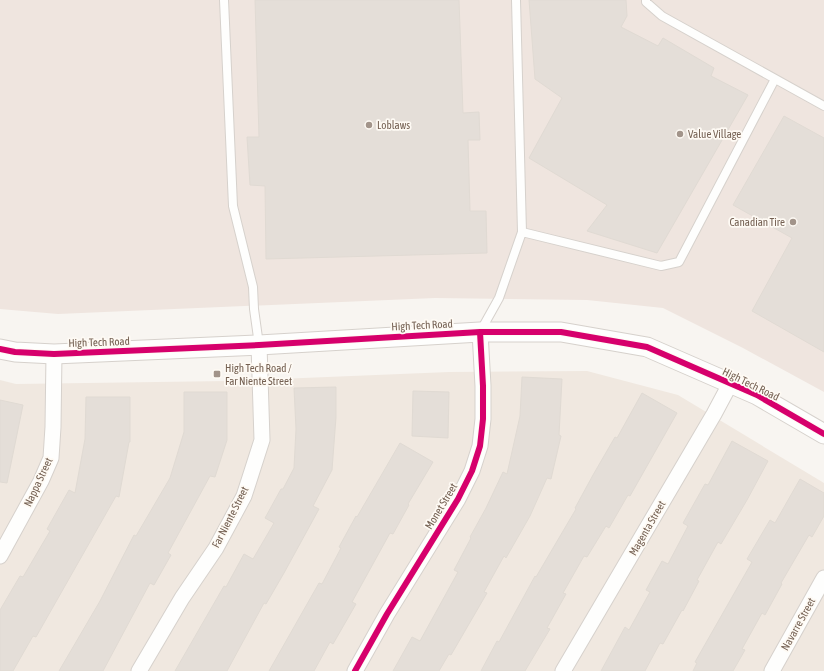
<svg xmlns="http://www.w3.org/2000/svg" width="824" height="671" font-family="'Asap Condensed',sans-serif">
	<style>
		.residential { fill: #f0e8e0 }
		.commercial { fill: #efe5df }
		.building { fill: #e4ded8; stroke: #e0dad3 }
		.lines { fill: none; stroke-linecap: round; stroke-linejoin: round }
		.service-casing { stroke: #d6d1cc; stroke-width: 10 }
		.minor-casing { stroke: #d6d1cc; stroke-width: 17 }
		.tertiary-casing { stroke: #d6d1cc; stroke-width: 21 }
		.service { stroke: #fefefd; stroke-width: 8 }
		.minor { stroke: #fefefd; stroke-width: 15 }
		.tertiary { stroke: #fefefd; stroke-width: 19 }
		.cycleway-casing { stroke: #fefaf4; stroke-width: 8 }
		.cycleway { stroke: #d6006c; stroke-width: 6 }
		.poi-dot { fill: #a2948a; stroke: #fefaf4; stroke-width: 1.5 }
		.labels { text-anchor: middle; stroke-width: 3.5; stroke-linejoin: round; paint-order: stroke }
		.poi-label { font-size: 11px; fill: #746052; stroke: #fefaf4; text-anchor: start }
		.street-label { font-size: 11px; fill: #746052; stroke: #fefaf4 }
	</style>
	<rect width="100%" height="100%" fill="#f8f5f1"/>
	<path class="residential" d="M 587,371 L 678,395 L 824,483 L 824,671 L 0,671 L 0,380 L 16,384 L 227,381 L 449,372 Z"/>
	<path class="commercial" d="M 0,0 L 824,0 L 824,392 L 743,348 L 663,308 L 587,300 L 435,298 L 58,314 L 0,309 Z"/>
	<path class="building" d="M 255,0 L 459,0 L 463,113 L 479,112 L 480,140 L 468,140 L 470,211 L 486,211 L 487,253 L 266,259 L 265,186 L 250,185 L 247,137 L 259,137 Z
		M 529,0 L 626,0 L 627,16 L 621,27 L 658,46 L 663,38 L 714,68 L 711,76 L 748,95 L 657,253 L 587,231 L 607,205 L 529,158 L 562,98 L 535,79 Z
		M 784,116 L 824,138 L 824,352 L 752,311 L 792,238 L 733,205 Z
		M 522,377 L 562,379 L 559,435 L 561,436 L 551,479 L 547,478 L 530,516 L 506,558 L 504,556 L 484,592 L 487,593 L 451,655 L 449,654 L 439,671 L 393,671 L 412,637 L 420,641 L 458,572 L 454,570 L 471,538 L 470,537 L 486,508 L 503,472 L 507,474 L 520,416 Z
		M 336,387 L 336,417 L 332,470 L 313,506 L 319,509 L 284,573 L 266,604 L 264,603 L 227,671 L 175,671 L 224,586 L 226,587 L 244,554 L 253,559 L 274,523 L 265,518 L 281,489 L 283,489 L 294,468 L 296,429 L 294,388 Z
		M 413,391 L 449,392 L 448,438 L 412,436 Z
		M 184,392 L 227,392 L 227,440 L 215,477 L 210,476 L 168,553 L 171,555 L 154,585 L 150,583 L 103,671 L 59,671 L 100,601 L 134,535 L 136,536 L 170,478 L 184,432 Z
		M 642,393 L 677,413 L 630,496 L 628,495 L 609,528 L 606,526 L 587,557 L 584,556 L 563,593 L 566,594 L 547,628 L 550,629 L 525,671 L 481,671 L 497,641 L 499,642 L 535,576 L 536,577 L 576,509 L 575,508 L 593,475 L 615,437 L 617,438 Z
		M 86,397 L 130,397 L 130,442 L 129,442 L 119,497 L 116,496 L 36,637 L 33,636 L 13,671 L 0,671 L 0,610 L 20,576 L 23,577 L 50,531 L 47,529 L 69,490 L 75,493 L 85,439 Z
		M 0,400 L 23,405 L 7,483 L 0,482 Z
		M 732,441 L 768,461 L 747,500 L 721,544 L 718,542 L 697,580 L 699,581 L 683,611 L 682,610 L 663,644 L 660,643 L 645,671 L 601,671 L 625,627 L 629,630 L 650,592 L 646,590 L 662,561 L 668,564 L 688,526 L 683,523 L 705,484 L 708,485 Z
		M 400,443 L 433,462 L 408,504 L 409,505 L 393,534 L 390,533 L 352,602 L 356,604 L 333,644 L 330,642 L 314,671 L 269,671 L 319,583 L 322,584 L 341,548 L 339,547 L 356,516 L 357,517 Z
		M 800,479 L 824,493 L 824,516 L 812,537 L 809,535 L 781,583 L 782,584 L 765,615 L 762,613 L 742,649 L 745,650 L 733,671 L 693,671 L 697,663 L 695,662 L 752,562 L 747,559 L 770,520 L 775,523 Z"/>
	<g class="lines">
		<defs>
			<path id="service" d="M 224,0 L 233,206 L 253,287 L 254,309 L 259,345
				M 646,0 L 646,2 L 662,16 L 824,106
				M 522,232 L 661,266 L 679,262 L 775,79
				M 480,332 L 499,298 L 522,232 L 516,0"/>
			<path id="minor" d="M 0,556 L 41,481 L 51,458 L 53,427 L 54,354
				M 139,671 L 182,598 L 216,548 L 244,496 L 262,440 L 259,345
				M 355,671 L 387,614 L 458,499 L 472,471 L 480,446 L 483,419 L 483,386 L 480,332
				M 563,671 L 714,414 L 730,384
				M 772,671 L 824,578"/>
			<path id="tertiary" d="M 0,349 L 15,352 L 54,354 L 259,345 L 480,332 L 561,332 L 647,347 L 757,395 L 824,434"/>
		</defs>
		<use href="#service" class="service-casing"/>
		<use href="#minor" class="minor-casing"/>
		<use href="#tertiary" class="tertiary-casing"/>
		<use href="#service" class="service"/>
		<use href="#minor" class="minor"/>
		<use href="#tertiary" class="tertiary"/>
		<defs>
			<path id="cycleway" d="M 0,349 L 15,352 L 54,354 L 259,345 L 480,332 L 561,332 L 647,347 L 757,395 L 824,434
				M 355,671 L 387,614 L 458,499 L 472,471 L 480,446 L 483,419 L 483,386 L 480,332"/>
		</defs>
		<use href="#cycleway" class="cycleway-casing"/>
		<use href="#cycleway" class="cycleway"/>
	</g>
	<g class="poi-dot">
		<circle cx="369" cy="125" r="4"/>
		<circle cx="680" cy="134" r="4"/>
		<circle cx="793" cy="222" r="4"/>
		<rect x="213" y="370" width="8" height="8" rx="2"/>
	</g>
	<g class="labels">
		<g class="poi-label">
			<text x="377" y="129">Loblaws</text>
			<text x="688" y="138">Value Village</text>
			<text x="785" y="226" text-anchor="end">Canadian Tire</text>
			<text x="225" y="372">High Tech Road /<tspan x="225" dy="13">Far Niente Street</tspan></text>
		</g>
		<g class="street-label">
			<text transform="translate(422 325) rotate(-3)" y="4">High Tech Road</text>
			<text transform="translate(99 342) rotate(-2)" y="4">High Tech Road</text>
			<text transform="translate(751 384) rotate(26)" y="4">High Tech Road</text>
			<text transform="translate(38 482) rotate(-65)" y="4">Nappa Street</text>
			<text transform="translate(441 506) rotate(-59)" y="4">Monet Street</text>
			<text transform="translate(230 517) rotate(-63)" y="4">Far Niente Street</text>
			<text transform="translate(647 528) rotate(-60)" y="4">Magenta Street</text>
			<text transform="translate(798 624) rotate(-61)" y="4">Navarre Street</text>
		</g>
	</g>
</svg>
